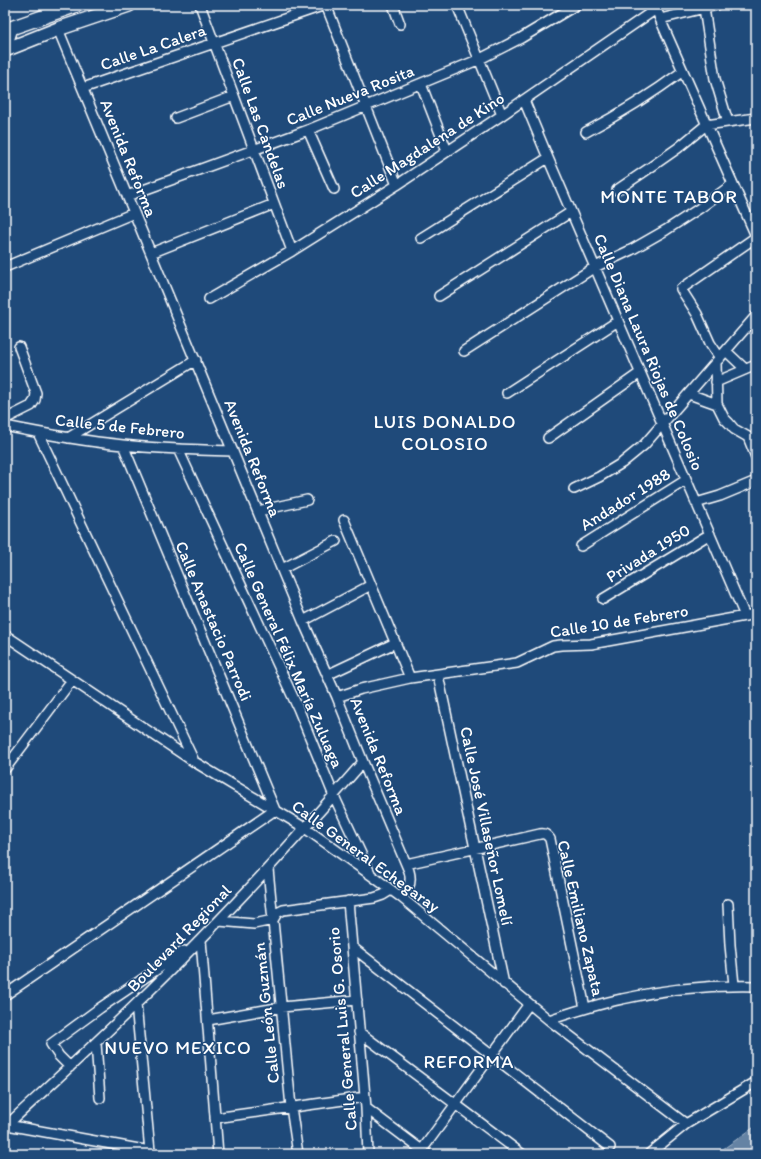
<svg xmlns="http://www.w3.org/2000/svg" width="761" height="1159" font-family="Itim,sans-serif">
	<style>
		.water { fill: #6583a4; stroke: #a3b5c8 }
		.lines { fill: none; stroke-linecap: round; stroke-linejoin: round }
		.street-casing { stroke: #fff; stroke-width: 12 }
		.secondary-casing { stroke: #fff; stroke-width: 16 }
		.street { stroke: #1f4a7a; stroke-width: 9 }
		.secondary { stroke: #1f4a7a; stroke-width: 13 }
		.labels { text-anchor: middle; stroke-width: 3; stroke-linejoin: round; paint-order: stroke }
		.street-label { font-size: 17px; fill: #fff; stroke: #1f4a7a }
		.quarter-label { font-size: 19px; letter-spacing: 1px; fill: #fff; stroke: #1f4a7a }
	</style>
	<rect width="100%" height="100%" fill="#1f4a7a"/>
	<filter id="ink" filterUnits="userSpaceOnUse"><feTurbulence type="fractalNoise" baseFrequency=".025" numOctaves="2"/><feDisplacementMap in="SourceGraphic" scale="8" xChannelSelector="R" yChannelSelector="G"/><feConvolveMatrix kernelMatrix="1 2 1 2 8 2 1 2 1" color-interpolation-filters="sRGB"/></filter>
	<g filter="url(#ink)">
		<path class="water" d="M 756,1126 L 756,1154 L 716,1154 L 753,1128 Z"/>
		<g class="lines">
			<defs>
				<path id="street" d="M 200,5 L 292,251
					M 326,5 L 397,185
					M 393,5 L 400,24
					M 457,5 L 502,115
					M 655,5 L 660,19 L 756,236
					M 704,8 L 715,79 L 728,122
					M 660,19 L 717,5
					M 58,29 L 303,621 L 337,697 L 363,762 L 409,871 C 412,881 409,890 402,898
					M 421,84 L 447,151
					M 83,88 L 325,5
					M 524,100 L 548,158 L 745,616
					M 176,118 L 234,96
					M 308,130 L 334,189
					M 586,132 C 620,114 652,94 683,71
					M 617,190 L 648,169 L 678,148 L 706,125 L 756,118
					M 127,196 L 308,130 L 480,59 L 521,38 L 576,5
					M 421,238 L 548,158
					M 151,253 L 274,204
					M 5,267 L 134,213
					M 439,296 L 571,212
					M 209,299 L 292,251 L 397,185 L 502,115 L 656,9
					M 464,351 L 595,267 L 631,250 L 666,230 L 700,208 L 733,184
					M 726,351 L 745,369
					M 720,358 L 710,343 L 697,314 L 681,289 L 756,237
					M 716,362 L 717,404 L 724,418 L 729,423 L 734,429 L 748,437 L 756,457
					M 716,382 L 756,365
					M 507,393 L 618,321
					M 689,394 L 717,404
					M 5,419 L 31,406 L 35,400 L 36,393 L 19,347
					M 5,426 C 44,434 83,441 123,445 C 160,449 196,450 233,451
					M 38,433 L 193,759
					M 68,438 L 196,360
					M 548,438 L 640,373
					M 178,449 L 298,708 L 334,796 L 370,873
					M 574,489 L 599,477 L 622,463 L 644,445 L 756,316
					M 696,503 L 720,496 L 756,481
					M 258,511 L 307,500
					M 344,520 L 410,678
					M 581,546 L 686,480
					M 282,569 L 336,541
					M 603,599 L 710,534
					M 303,621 L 371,585
					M 5,635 L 193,761 L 305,828 L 371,875 L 402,898 L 549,1020 L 686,1124
					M 327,675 L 395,643
					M 438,675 L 504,984
					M 337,697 L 361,689 L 410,678 L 517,663 L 553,646 L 561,645 L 591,644 L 756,614
					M 5,769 L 72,680
					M 406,864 L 540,834 C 545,833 547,835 550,839 L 585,1008
					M 268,869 L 291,1107 L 298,1154
					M 348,901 L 366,1108 L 368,1154
					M 728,904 L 730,945 L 734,985
					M 219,921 L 254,924 L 273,920 L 277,913 L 283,910 L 374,898 L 383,895 L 391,890
					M 198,942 L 201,940 L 218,1154
					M 352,947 L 610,1147
					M 5,995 L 275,810 L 123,445
					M 136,1004 L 150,1151 L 152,1154
					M 208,1020 L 282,1007 L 357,1000
					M 549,1020 C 573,1012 597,1004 622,999 C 666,989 711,985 756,986
					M 359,1032 L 522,1154
					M 96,1043 L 100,1098
					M 70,1067 L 59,1056 L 51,1044 L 100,1008 L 184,951
					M 366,1108 L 427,1154
					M 215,1118 L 365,1097
					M 7,1125 C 50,1085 93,1046 135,1005 C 215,928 290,846 363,762
					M 7,1125 L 150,1151
					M 419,1154 L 529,1004
					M 649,1154 L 686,1124 L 756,1082"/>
				<path id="secondary" d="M 5,47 L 11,28 L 77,5
					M 5,50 L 58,29 L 129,5"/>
			</defs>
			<use href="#street" class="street-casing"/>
			<use href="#secondary" class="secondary-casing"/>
			<use href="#street" class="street"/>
			<use href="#secondary" class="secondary"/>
		</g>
	</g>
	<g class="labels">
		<g class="street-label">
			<text transform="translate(153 47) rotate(-19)" y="6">Calle La Calera</text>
			<text transform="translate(350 95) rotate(-22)" y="6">Calle Nueva Rosita</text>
			<text transform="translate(261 123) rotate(70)" y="6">Calle Las Candelas</text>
			<text transform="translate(427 145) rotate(-33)" y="6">Calle Magdalena de Kino</text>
			<text transform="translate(129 158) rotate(68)" y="6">Avenida Reforma</text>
			<text transform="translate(649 352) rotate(67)" y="6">Calle Diana Laura Riojas de Colosio</text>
			<text transform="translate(120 426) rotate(6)" y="6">Calle 5 de Febrero</text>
			<text transform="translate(253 458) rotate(68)" y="6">Avenida Reforma</text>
			<text transform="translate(625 499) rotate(-32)" y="6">Andador 1988</text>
			<text transform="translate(648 553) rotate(-32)" y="6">Privada 1950</text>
			<text transform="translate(214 621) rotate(67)" y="6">Calle Anastacio Parrodi</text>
			<text transform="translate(619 621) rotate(-9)" y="6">Calle 10 de Febrero</text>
			<text transform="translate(289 655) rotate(66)" y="6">Calle General Félix María Zuluaga</text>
			<text transform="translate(379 756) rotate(68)" y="6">Avenida Reforma</text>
			<text transform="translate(487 826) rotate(78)" y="6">Calle José Villaseñor Lomelí</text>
			<text transform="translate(366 856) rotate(36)" y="6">Calle General Echegaray</text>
			<text transform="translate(581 918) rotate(77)" y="6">Calle Emiliano Zapata</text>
			<text transform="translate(179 938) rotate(-46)" y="6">Boulevard Regional</text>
			<text transform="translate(266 1013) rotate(-96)" y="6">Calle León Guzmán</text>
			<text transform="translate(342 1029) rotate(-95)" y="6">Calle General Luis G. Osorio</text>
		</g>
		<g class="quarter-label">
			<text x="669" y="203">MONTE TABOR</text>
			<text x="445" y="428">LUIS DONALDO<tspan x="445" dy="22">COLOSIO</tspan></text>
			<text x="178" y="1054">NUEVO MEXICO</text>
			<text x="469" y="1068">REFORMA</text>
		</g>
	</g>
	<rect width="761" height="1159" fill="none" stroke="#1f4a7a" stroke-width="20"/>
	<rect x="10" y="10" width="741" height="1139" fill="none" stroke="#fff" stroke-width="1.5" filter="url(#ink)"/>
</svg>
